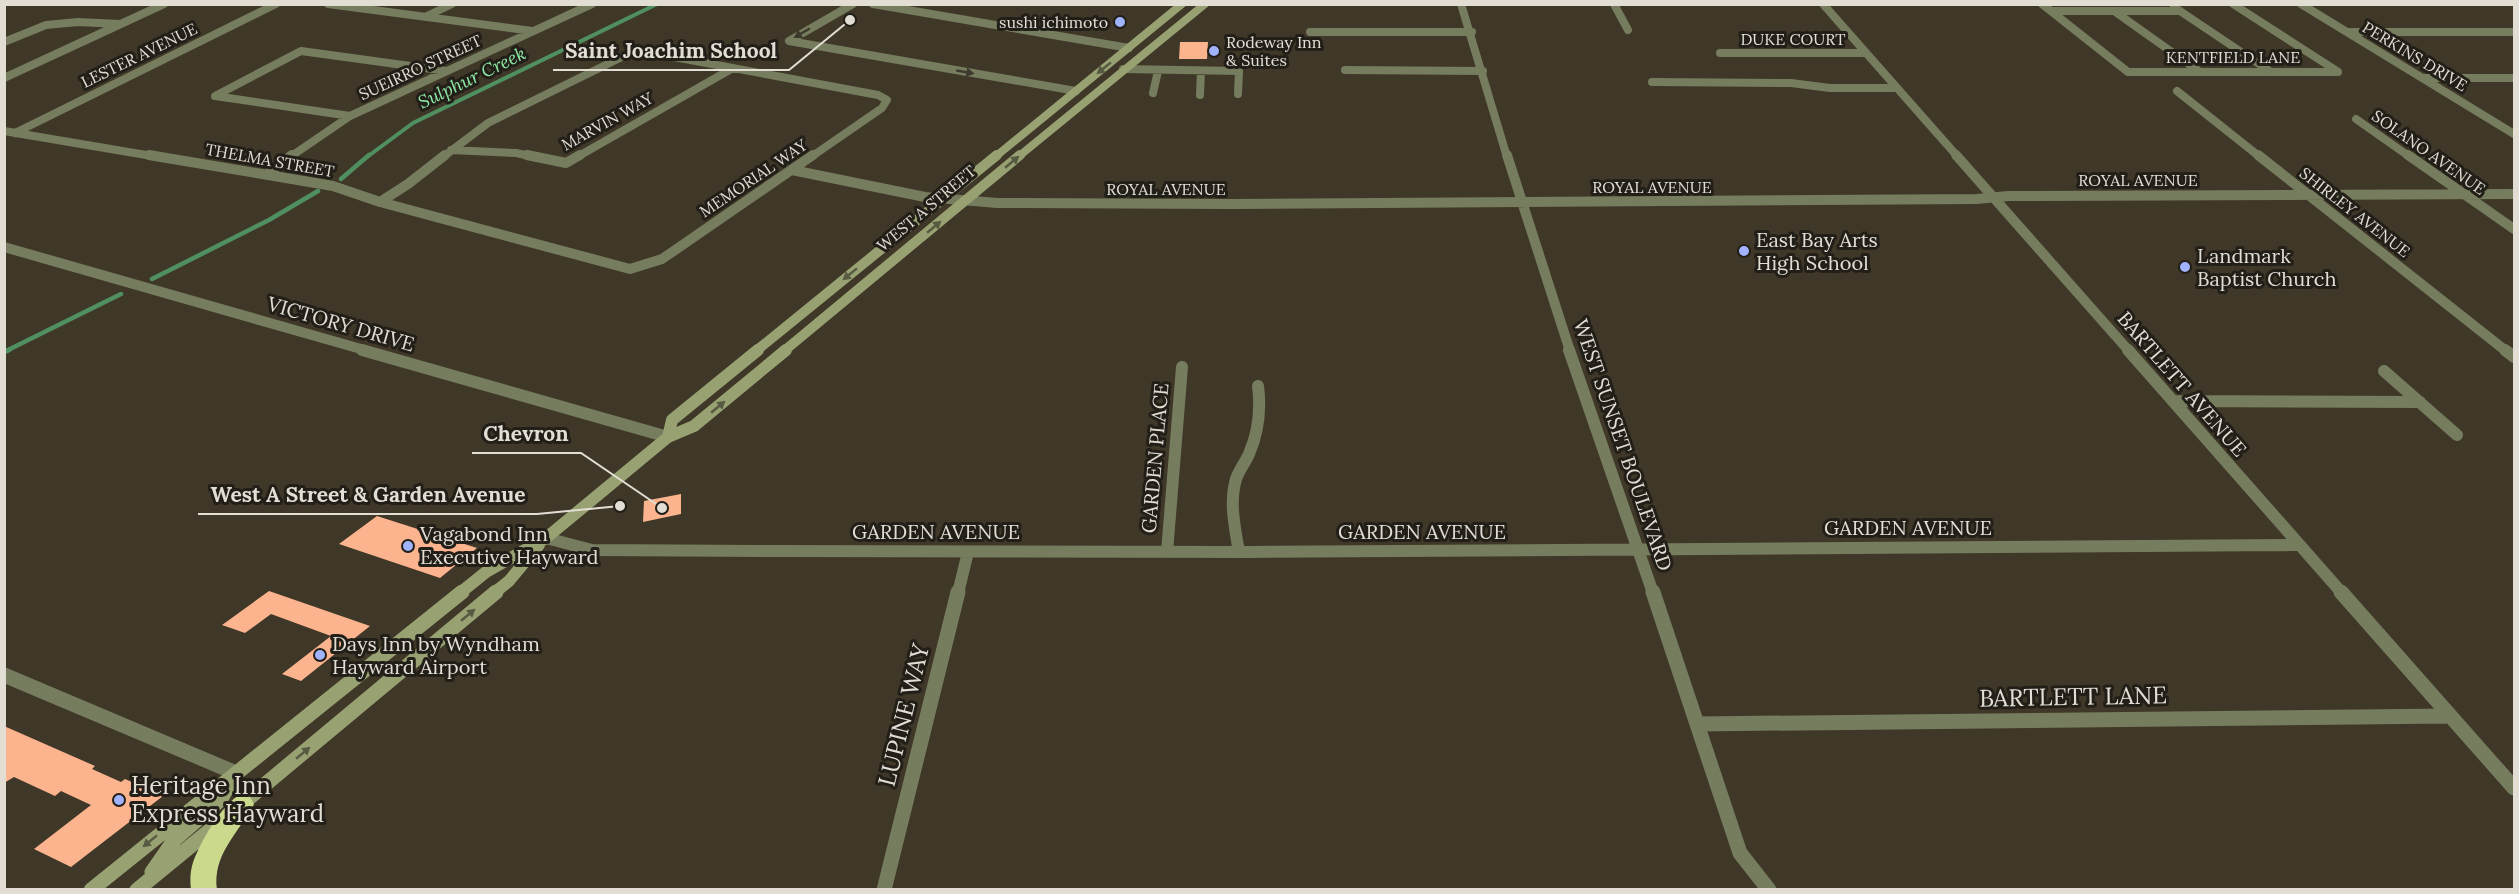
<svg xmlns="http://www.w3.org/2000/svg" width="2519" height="894" font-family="Lora,serif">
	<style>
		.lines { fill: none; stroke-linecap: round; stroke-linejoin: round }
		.stream-far2 { stroke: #509060; stroke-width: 4 }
		.stream-far1 { stroke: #509060; stroke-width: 4.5 }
		.stream { stroke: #509060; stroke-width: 5 }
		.building { fill: #fcb48e }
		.minor-far3 { stroke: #767c5e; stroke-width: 8 }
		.minor-far2 { stroke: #767c5e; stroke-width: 10 }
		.minor-far1 { stroke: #767c5e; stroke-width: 12 }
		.minor { stroke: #767c5e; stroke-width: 15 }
		.secondary-far3 { stroke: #98a172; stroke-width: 8 }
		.secondary-far2 { stroke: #98a172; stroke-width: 10 }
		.secondary-far1 { stroke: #98a172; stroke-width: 12 }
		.secondary { stroke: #98a172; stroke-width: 15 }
		.motorway { fill: #cbd98d; fill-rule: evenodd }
		.oneway { fill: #3b3a2d }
		.oneway2 { fill: #575940 }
		.poi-dot { fill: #a1b3fd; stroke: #221e18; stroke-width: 2 }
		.labels { text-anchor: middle; stroke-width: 6; stroke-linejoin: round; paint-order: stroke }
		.far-poi-label { font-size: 16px; fill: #e3ded4; stroke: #221e18; text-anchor: end }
		.far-street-label { font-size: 16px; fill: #e3ded4; stroke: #221e18 }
		.far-water-label { font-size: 18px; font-style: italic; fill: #8de7a3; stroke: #221e18 }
		.poi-label { font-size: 20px; fill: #e3ded4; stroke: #221e18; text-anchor: start }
		.street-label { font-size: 20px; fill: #e3ded4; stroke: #221e18 }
		.near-street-label { font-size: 24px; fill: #e3ded4; stroke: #221e18 }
		.near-poi-label { font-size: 24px; fill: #e3ded4; stroke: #221e18; text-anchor: start }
		.leader { fill: none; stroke: #e3ded4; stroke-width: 2 }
		.callout-dot { fill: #e3ded4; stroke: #221e18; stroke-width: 2 }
		.callout-label { font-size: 21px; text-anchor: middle; font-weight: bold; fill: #e3ded4; stroke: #221e18; stroke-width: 6; stroke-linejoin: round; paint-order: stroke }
	</style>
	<rect width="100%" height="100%" fill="#3f3727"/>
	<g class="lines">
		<path class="stream-far2" d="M 367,157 L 413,123 L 657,4"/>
		<path class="stream-far1" d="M 341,179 L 369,155
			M 152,279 L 269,220 L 318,191
			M 6,351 L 121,294"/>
		<path class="stream" d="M 4,352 L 9,350"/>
	</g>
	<path class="building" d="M 1180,42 L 1208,42 L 1207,59 L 1179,59 Z
		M 681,494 L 681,514 L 643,522 L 644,501 Z
		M 377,516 L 477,548 L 440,578 L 339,544 Z
		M 269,591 L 370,626 L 301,681 L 282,674 L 331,636 L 271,614 L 245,633 L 222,625 Z
		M 4,726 L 95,766 L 92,769 L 121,782 L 125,779 L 163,796 L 71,867 L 34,849 L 91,805 L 61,791 L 55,796 L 14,777 L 4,783 Z"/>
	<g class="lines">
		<path class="minor-far3" d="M 328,4 L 532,31
			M 853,4 L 789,41 L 1076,91
			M 873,4 L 1129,48
			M 1461,4 L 1507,157
			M 1614,4 L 1628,30
			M 1823,4 L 1958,157
			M 2042,4 L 2128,72 L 2338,72
			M 2233,4 L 2337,71
			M 2301,4 L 2514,134
			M 2174,7 L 2271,72
			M 2051,11 L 2180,11
			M 2114,11 L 2200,72
			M 427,16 L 452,4
			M 1310,32 L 1472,32
			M 2348,32 L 2514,32
			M 4,42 L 46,25 L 78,22 L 120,24
			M 1720,53 L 1866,53
			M 1123,69 L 1239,71 L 1238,94
			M 1345,70 L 1483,71
			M 4,78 L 164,4
			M 2423,78 L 2514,78
			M 1652,82 L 1791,83 L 1830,88 L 1897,88
			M 2177,91 L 2260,157
			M 1153,93 L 1158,71
			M 1200,95 L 1201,71
			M 350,116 L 215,96 L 301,51 L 447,71
			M 2356,119 L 2410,157
			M 4,131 L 158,157
			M 15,133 L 276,4
			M 451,150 L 516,153 L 535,157
			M 290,157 L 350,116 L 592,4
			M 443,157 L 488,123 L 636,50 L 878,95 L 887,100 L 882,108 L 811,157
			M 577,157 L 733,68"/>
		<path class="minor-far2" d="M 149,155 L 333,186 L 380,202
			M 527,155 L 566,163 L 580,155
			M 1507,155 L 1570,351
			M 1956,155 L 2129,351
			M 2258,155 L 2506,351
			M 2408,155 L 2514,229
			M 792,170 L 925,197 L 997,203 L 1232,204 L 1977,199 L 2008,196 L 2514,194
			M 269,173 L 292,155
			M 380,202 L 630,269 L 662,259 L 813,155
			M 380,202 L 408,184 L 445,155
			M 4,247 L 368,351"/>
		<path class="minor-far1" d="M 362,350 L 668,437
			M 1569,350 L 1653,593
			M 2128,350 L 2342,593
			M 2505,350 L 2514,357
			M 2384,371 L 2457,435
			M 2173,401 L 2420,402
			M 546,538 L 592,550 L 771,551 L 1251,552 L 2299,545
			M 1167,552 L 1182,367
			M 1239,552 C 1235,528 1229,503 1236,479 C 1239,470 1245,463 1249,454 C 1258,433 1261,409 1258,386
			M 958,593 L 968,552"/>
		<path class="minor" d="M 1653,592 L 1740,853 L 1769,890
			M 2341,592 L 2514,788
			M 4,675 L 236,773
			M 1697,724 L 2450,716
			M 884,890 L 958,592"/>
		<path class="secondary-far3" d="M 995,157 L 1182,4
			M 1018,157 L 1205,4"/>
		<path class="secondary-far2" d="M 756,351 L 997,155
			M 784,351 L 1020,155"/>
		<path class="secondary-far1" d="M 668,437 L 672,420 L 758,350
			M 460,593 L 486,572 L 546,538 L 668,437 L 694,426 L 786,350
			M 494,593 L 509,581 L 539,545"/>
		<path class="secondary" d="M 238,807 L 496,592
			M 152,872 L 175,839 L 221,799 L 232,779
			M 91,890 L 462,592
			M 137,890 L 220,822"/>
		<path class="motorway" d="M 242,794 L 250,797 L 254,804 C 239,833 212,854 217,890 L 191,890 C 190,881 190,874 192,866 C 197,847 223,801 242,794 Z"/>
	</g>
	<defs><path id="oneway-solid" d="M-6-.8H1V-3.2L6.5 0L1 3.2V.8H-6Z" transform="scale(1.5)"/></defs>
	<g class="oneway">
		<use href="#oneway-solid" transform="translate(802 33) rotate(150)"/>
		<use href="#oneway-solid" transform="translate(965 72) rotate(10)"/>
	</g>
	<g class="oneway2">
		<use href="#oneway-solid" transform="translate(1104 68) rotate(141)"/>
		<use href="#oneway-solid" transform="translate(1012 162) rotate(-40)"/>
		<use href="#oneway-solid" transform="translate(934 227) rotate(-40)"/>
		<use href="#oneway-solid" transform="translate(850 274) rotate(141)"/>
		<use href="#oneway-solid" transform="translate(718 407) rotate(-40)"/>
		<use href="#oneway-solid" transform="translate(468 615) rotate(-40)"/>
		<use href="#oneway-solid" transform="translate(303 753) rotate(-40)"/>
		<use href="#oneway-solid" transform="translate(150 841) rotate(141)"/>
	</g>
	<g class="poi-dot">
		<circle cx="1120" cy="22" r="6"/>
		<circle cx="1214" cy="51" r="6"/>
		<circle cx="1744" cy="251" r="6"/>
		<circle cx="2185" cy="267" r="6"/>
		<circle cx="408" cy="546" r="6"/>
		<circle cx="320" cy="655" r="6"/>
		<circle cx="119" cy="800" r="6"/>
	</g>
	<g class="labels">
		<g class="far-poi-label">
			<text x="1108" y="28">sushi ichimoto</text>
			<text x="1226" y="48" text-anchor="start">Rodeway Inn<tspan x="1226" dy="18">&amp; Suites</tspan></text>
		</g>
		<g class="far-street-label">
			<text x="1793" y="45">DUKE COURT</text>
			<text transform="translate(139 55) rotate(-26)" y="6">LESTER AVENUE</text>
			<text transform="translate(2415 56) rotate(31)" y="6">PERKINS DRIVE</text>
			<text x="2233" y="63">KENTFIELD LANE</text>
			<text transform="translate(420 67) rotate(-25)" y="6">SUEIRRO STREET</text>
			<text transform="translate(607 121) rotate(-29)" y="6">MARVIN WAY</text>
			<text transform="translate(2429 152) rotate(35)" y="6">SOLANO AVENUE</text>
			<text transform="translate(270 160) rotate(10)" y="6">THELMA STREET</text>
			<text transform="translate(753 178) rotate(-34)" y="6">MEMORIAL WAY</text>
			<text x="2138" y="186">ROYAL AVENUE</text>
			<text x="1652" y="193">ROYAL AVENUE</text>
			<text x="1166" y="195">ROYAL AVENUE</text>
			<text transform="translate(926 208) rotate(-40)" y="6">WEST A STREET</text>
			<text transform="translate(2355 212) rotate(38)" y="6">SHIRLEY AVENUE</text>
		</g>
		<g class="far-water-label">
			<text transform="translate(472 78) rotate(-26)" y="6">Sulphur Creek</text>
		</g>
		<g class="poi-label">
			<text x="1756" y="247">East Bay Arts<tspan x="1756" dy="23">High School</tspan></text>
			<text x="2197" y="263">Landmark<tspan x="2197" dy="23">Baptist Church</tspan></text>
			<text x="420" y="541">Vagabond Inn<tspan x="420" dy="23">Executive Hayward</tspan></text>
			<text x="332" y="651">Days Inn by Wyndham<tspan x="332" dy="23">Hayward Airport</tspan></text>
		</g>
		<g class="street-label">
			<text transform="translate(341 324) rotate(16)" y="7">VICTORY DRIVE</text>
			<text transform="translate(2182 384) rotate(49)" y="7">BARTLETT AVENUE</text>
			<text transform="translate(1623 445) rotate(71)" y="7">WEST SUNSET BOULEVARD</text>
			<text transform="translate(1155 458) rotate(-85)" y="7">GARDEN PLACE</text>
			<text x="1908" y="535">GARDEN AVENUE</text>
			<text x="936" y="539">GARDEN AVENUE</text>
			<text x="1422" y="539">GARDEN AVENUE</text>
		</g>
		<g class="near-street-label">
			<text transform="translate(2073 697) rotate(-1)" y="8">BARTLETT LANE</text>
			<text transform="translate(904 715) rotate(-76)" y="8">LUPINE WAY</text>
		</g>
		<g class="near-poi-label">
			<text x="131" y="794">Heritage Inn<tspan x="131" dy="28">Express Hayward</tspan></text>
		</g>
	</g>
	<path class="leader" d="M850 20L789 70H553M662 508L581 453H472M620 506L537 514H198"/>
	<g class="callout-dot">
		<circle cx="850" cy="20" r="6"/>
		<circle cx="662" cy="508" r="6"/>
		<circle cx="620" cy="506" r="6"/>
	</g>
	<g class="callout-label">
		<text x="671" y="58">Saint Joachim School</text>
		<text x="526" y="441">Chevron</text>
		<text x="368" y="502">West A Street &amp; Garden Avenue</text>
	</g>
	<rect width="2519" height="894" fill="none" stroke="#e3ded4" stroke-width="12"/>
</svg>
